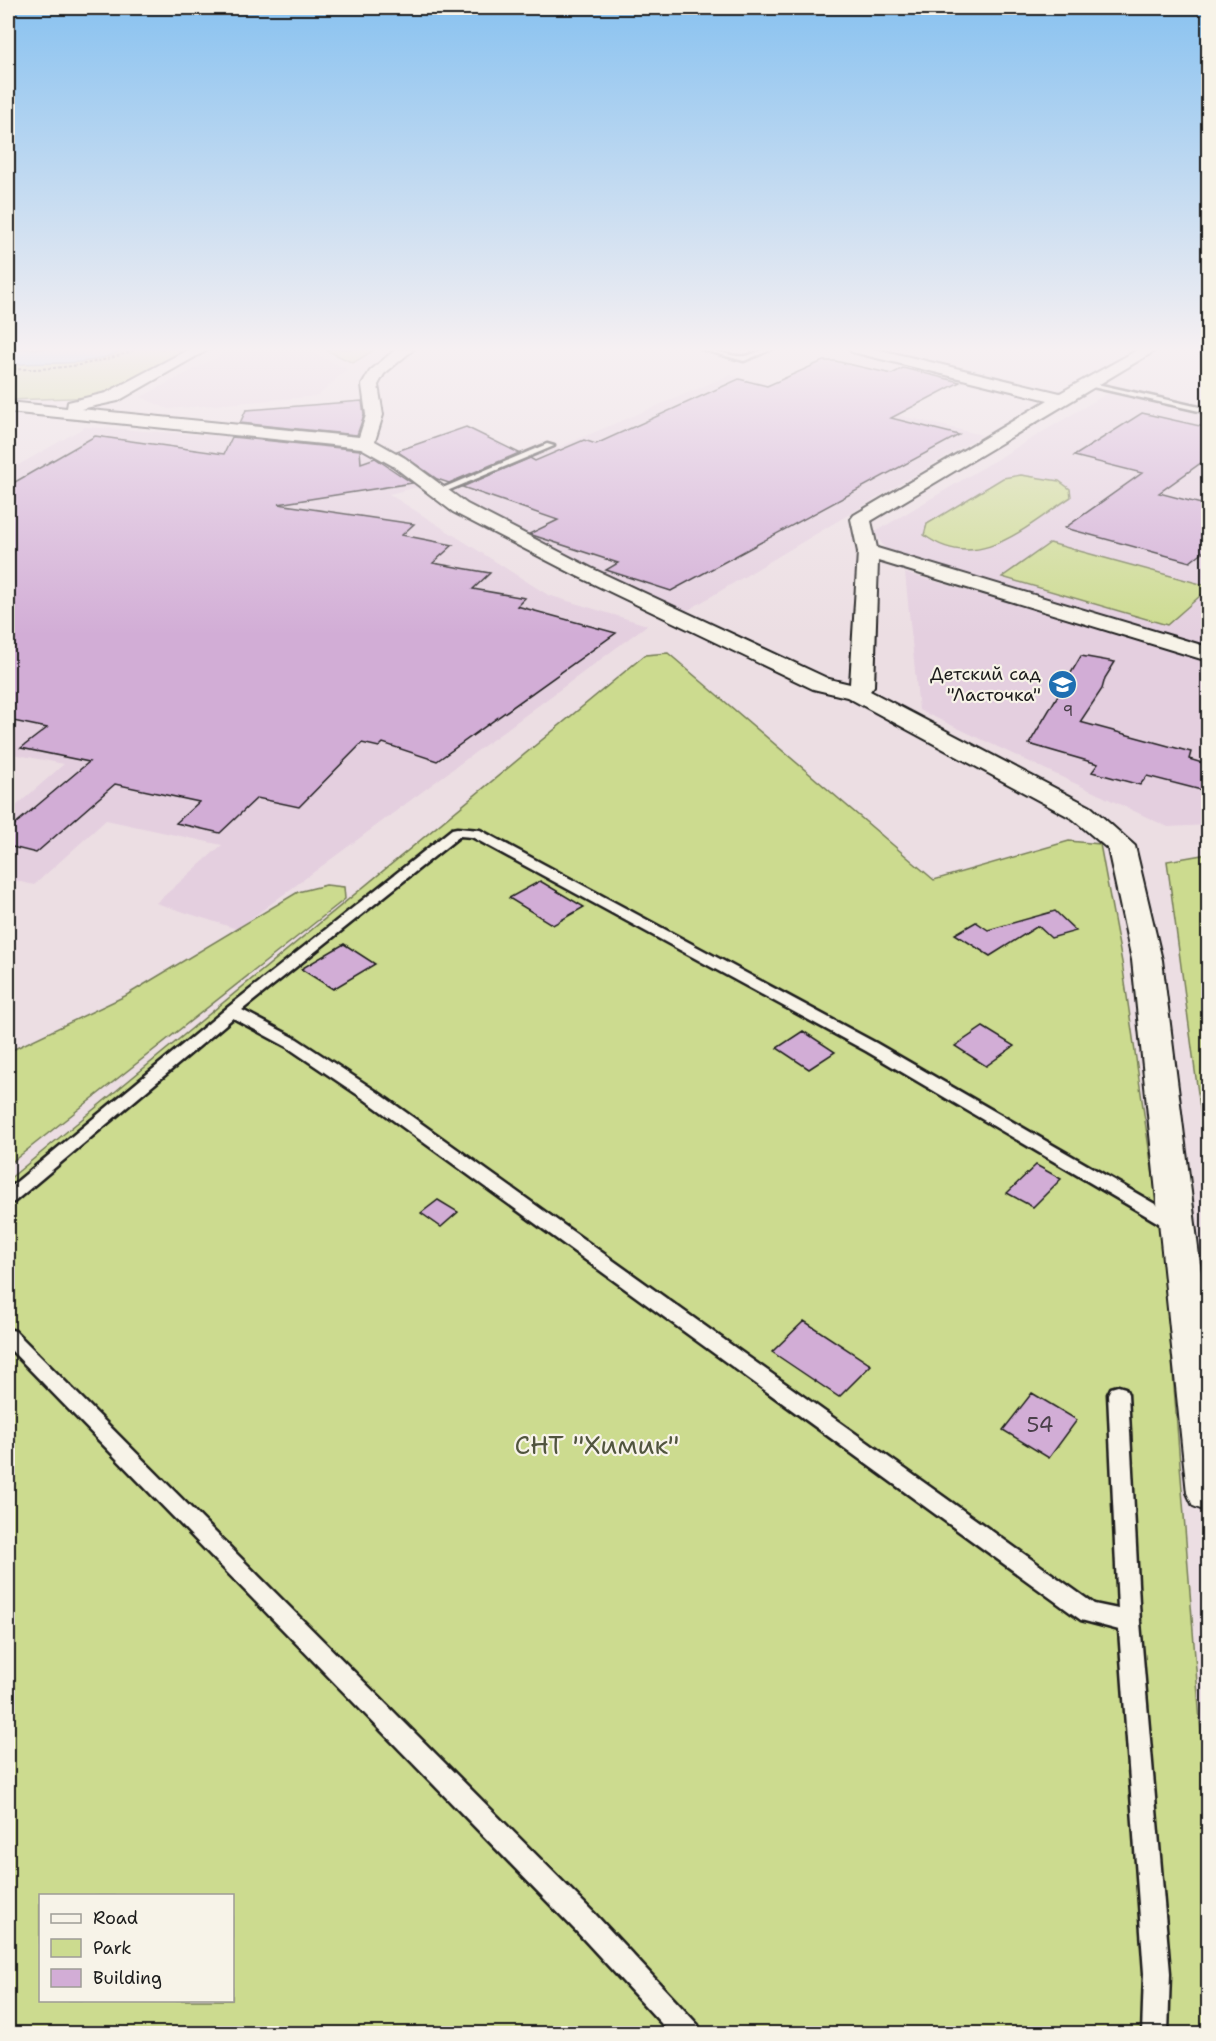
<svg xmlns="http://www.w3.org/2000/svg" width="1216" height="2041" font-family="'Shantell Sans',sans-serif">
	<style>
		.built { fill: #e4cfdf }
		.green { fill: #ccdb8f; stroke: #747c56; stroke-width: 1.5; fill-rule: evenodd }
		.water { fill: #9cd7fc; stroke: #698ca2; stroke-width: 1.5 }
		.building { fill: #d2add6; stroke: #1c1c1c; stroke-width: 1.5 }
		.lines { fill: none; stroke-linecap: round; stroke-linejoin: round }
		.lane-casing { stroke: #1c1c1c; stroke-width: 5 }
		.street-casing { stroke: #1c1c1c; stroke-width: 4 }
		.path { stroke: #1c1c1c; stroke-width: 2; stroke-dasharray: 3 2; stroke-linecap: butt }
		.lane { fill: #f7f3e8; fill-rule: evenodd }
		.street { fill: #f7f3e8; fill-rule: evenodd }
		.labels { text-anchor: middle; stroke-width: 4.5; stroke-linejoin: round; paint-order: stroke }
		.far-number-label { font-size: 15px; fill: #4a404a }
		.far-poi-label { font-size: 18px; fill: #1c1c1c; stroke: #f7f3e8; text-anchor: end }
		.near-number-label { font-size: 21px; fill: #4a404a }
		.near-park-label { font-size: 26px; fill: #51553e; stroke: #f7f3e8 }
	</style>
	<rect width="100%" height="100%" fill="#ecdee3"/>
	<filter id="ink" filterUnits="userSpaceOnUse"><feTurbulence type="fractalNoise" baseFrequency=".0167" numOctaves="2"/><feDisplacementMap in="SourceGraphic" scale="12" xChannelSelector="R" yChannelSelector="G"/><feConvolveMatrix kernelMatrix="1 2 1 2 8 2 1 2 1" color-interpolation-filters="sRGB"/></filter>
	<g filter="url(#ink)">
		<path class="built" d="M 233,349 L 305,349 L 347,369 L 318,396 L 168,409 L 141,397 Z
			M 730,375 L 982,435 L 685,612 L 468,506 L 451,493 Z
			M 1108,393 L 1208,416 L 1208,646 L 886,551 L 875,532 Z
			M 85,427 L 313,442 L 346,445 L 370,452 L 418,487 L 389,494 L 548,595 L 647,625 L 237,929 L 156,903 L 222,845 L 106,820 L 34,885 L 8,879 L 8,813 L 64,764 L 8,753 L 8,471 Z
			M 905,573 L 1208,658 L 1208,825 L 1168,827 L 919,710 Z"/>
		<path class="green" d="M 8,349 L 191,349 L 102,397 L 8,400 Z
			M 324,349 L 376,349 L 353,363 Z
			M 1021,475 L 1059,481 L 1070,489 L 1071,497 C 1026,526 978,575 924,535 L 927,524 L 1003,478 Z
			M 1050,543 L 1208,586 L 1208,589 L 1167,625 L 1002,577 Z
			M 668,653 L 934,880 L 1069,841 L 1100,844 L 1122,962 L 1163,1245 L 1208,1824 L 1208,2033 L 8,2034 L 8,1180 L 645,655 ZM 40,1896 L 232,1896 L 232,2000 L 40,2000 Z
			M 1208,854 L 1208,1168 L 1167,861 Z
			M 326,885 L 344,887 L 345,899 L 8,1165 L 8,1052 L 125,996 L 298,892 Z"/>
		<path class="water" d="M 8,349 L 125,349 C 91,367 58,362 22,364 C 16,364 14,367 8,366 L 13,363 L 8,362 Z"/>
		<path class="building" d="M 823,361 L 835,361 L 892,374 L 903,368 L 960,382 L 891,418 L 959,435 L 671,591 L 606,570 L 618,563 L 529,534 L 558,520 L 462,487 L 530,458 L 535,461 L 584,440 L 596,444 L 739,379 L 767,386 Z
			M 362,401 L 364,415 L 357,435 L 240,423 L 246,410 Z
			M 1142,413 L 1209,428 L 1209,457 L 1159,493 L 1209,506 L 1209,547 L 1190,562 L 1065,528 L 1142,473 L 1074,456 Z
			M 466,427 L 519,453 L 449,483 L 437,479 L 397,451 Z
			M 95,436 L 224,454 L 232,437 L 360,450 L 361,463 L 375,458 L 412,483 L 278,504 L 414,524 L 402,535 L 453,545 L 433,563 L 490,573 L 473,589 L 525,598 L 517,606 L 616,633 L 437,761 L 383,743 L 379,747 L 362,743 L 299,807 L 257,798 L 220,833 L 176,823 L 199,802 L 115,784 L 36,853 L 8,846 L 8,830 L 89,762 L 21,748 L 47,728 L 8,720 L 8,486 Z
			M 1081,656 L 1115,662 L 1105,678 L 1102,689 L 1080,722 L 1191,752 L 1189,759 L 1209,765 L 1209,792 L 1147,776 L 1140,785 L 1092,772 L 1098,764 L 1029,744 Z
			M 540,881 L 584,907 L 553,925 L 509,898 Z
			M 1055,911 L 1076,931 L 1051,938 L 1038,926 L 990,956 L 955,934 L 976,922 L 988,930 Z
			M 344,944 L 375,964 L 333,989 L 301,969 Z
			M 983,1027 L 1014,1046 L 986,1066 L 955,1046 Z
			M 803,1031 L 835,1052 L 809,1069 L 777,1048 Z
			M 1036,1165 L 1061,1179 L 1033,1207 L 1007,1193 Z
			M 438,1200 L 458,1212 L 441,1227 L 421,1213 Z
			M 804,1321 L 871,1365 L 839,1397 L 772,1352 Z
			M 1032,1393 L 1077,1420 L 1049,1458 L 1003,1430 Z"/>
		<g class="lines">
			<defs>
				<path id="lane" d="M 701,349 C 715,349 733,358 744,356 C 754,355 761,349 772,349 L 744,361 Z
					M 1088,382 L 1208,409 L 1208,413 L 1088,386 Z
					M 547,444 L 554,446 L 440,494 L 433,492 Z
					M 457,828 L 480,830 L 876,1043 L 1181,1219 L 1184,1224 L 1181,1229 L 1175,1230 L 1169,1229 L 866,1051 L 472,837 L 460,836 L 242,1010 L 297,1039 L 376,1091 L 1094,1604 L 1118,1609 L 1108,1394 L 1111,1388 L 1118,1386 L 1125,1388 L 1128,1394 L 1140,1622 L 1170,1973 L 1168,2034 L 1142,2034 L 1144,1973 L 1119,1630 L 1081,1620 L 364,1099 L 287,1047 L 233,1018 L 14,1202 L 8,1204 L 8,1189 L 227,1008 L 452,829 Z
					M 8,1329 L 15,1331 L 595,1914 L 698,2025 L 702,2034 L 671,2034 L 577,1932 L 8,1347 Z"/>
				<path id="street" d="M 189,349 L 209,349 L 118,401 L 81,409 L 359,437 L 366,415 L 362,385 L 370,371 L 396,349 L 414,349 L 384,374 L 378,385 L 383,415 L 375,441 L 405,458 L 467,504 L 591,568 L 829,679 L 850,684 L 858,552 L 851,519 L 854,515 L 1048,400 L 852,352 L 849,349 L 876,349 L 1060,393 L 1139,349 L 1158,349 L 871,521 L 877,548 L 1208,647 L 1208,661 L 878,561 L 874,686 L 870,691 L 1091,807 L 1135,846 L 1162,960 L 1208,1328 L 1208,1512 L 1193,1506 L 1187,1493 L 1132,960 L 1108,849 L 1073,819 L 847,697 L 813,689 L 577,576 L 453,512 L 393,466 L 361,448 L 8,412 L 8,402 L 67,408 L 68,402 L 106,393 Z"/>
			</defs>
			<use href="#lane" class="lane-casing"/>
			<use href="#street" class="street-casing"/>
			<path class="path" d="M 8,369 C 54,370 94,366 137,349"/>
			<use href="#lane" class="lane"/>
			<use href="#street" class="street"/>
		</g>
	</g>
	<linearGradient id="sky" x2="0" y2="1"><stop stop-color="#89c2f0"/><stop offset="0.55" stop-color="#f6f0f2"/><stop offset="1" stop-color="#f6f0f2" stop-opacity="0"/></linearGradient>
	<rect width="1216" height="635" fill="url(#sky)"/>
	<defs>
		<symbol id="school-disc" viewBox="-11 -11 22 22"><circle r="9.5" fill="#1f6fb2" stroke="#f7f3e8"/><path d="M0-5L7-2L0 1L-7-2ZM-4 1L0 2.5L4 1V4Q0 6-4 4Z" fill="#fff"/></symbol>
	</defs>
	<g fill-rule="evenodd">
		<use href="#school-disc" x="1046" y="668" width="33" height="33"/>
	</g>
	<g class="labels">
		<g class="far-number-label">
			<text x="1068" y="716">9</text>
		</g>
		<g class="far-poi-label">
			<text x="1041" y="680">Детский сад<tspan x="1041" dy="21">"Ласточка"</tspan></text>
		</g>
		<g class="near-number-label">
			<text x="1040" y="1432">54</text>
		</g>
		<g class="near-park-label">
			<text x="597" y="1454">СНТ "Химик"</text>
		</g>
	</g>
	<rect width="1216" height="2041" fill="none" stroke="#f7f3e8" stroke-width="30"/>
	<rect x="15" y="15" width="1186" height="2011" fill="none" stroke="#1c1c1c" stroke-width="2" filter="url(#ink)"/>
	<rect x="39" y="1894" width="195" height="108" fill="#f7f3e8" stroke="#9f9d96" stroke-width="1.5"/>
	<rect x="51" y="1914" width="30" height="9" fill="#f7f3e8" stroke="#9f9d96" stroke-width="1.5"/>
	<text x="93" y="1924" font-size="18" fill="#1c1c1c">Road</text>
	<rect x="51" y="1939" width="30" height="18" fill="#ccdb8f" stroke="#9f9d96" stroke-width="1.5"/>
	<text x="93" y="1954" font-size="18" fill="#1c1c1c">Park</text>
	<rect x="51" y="1969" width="30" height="18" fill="#d2add6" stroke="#9f9d96" stroke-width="1.5"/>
	<text x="93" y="1984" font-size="18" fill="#1c1c1c">Building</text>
</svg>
